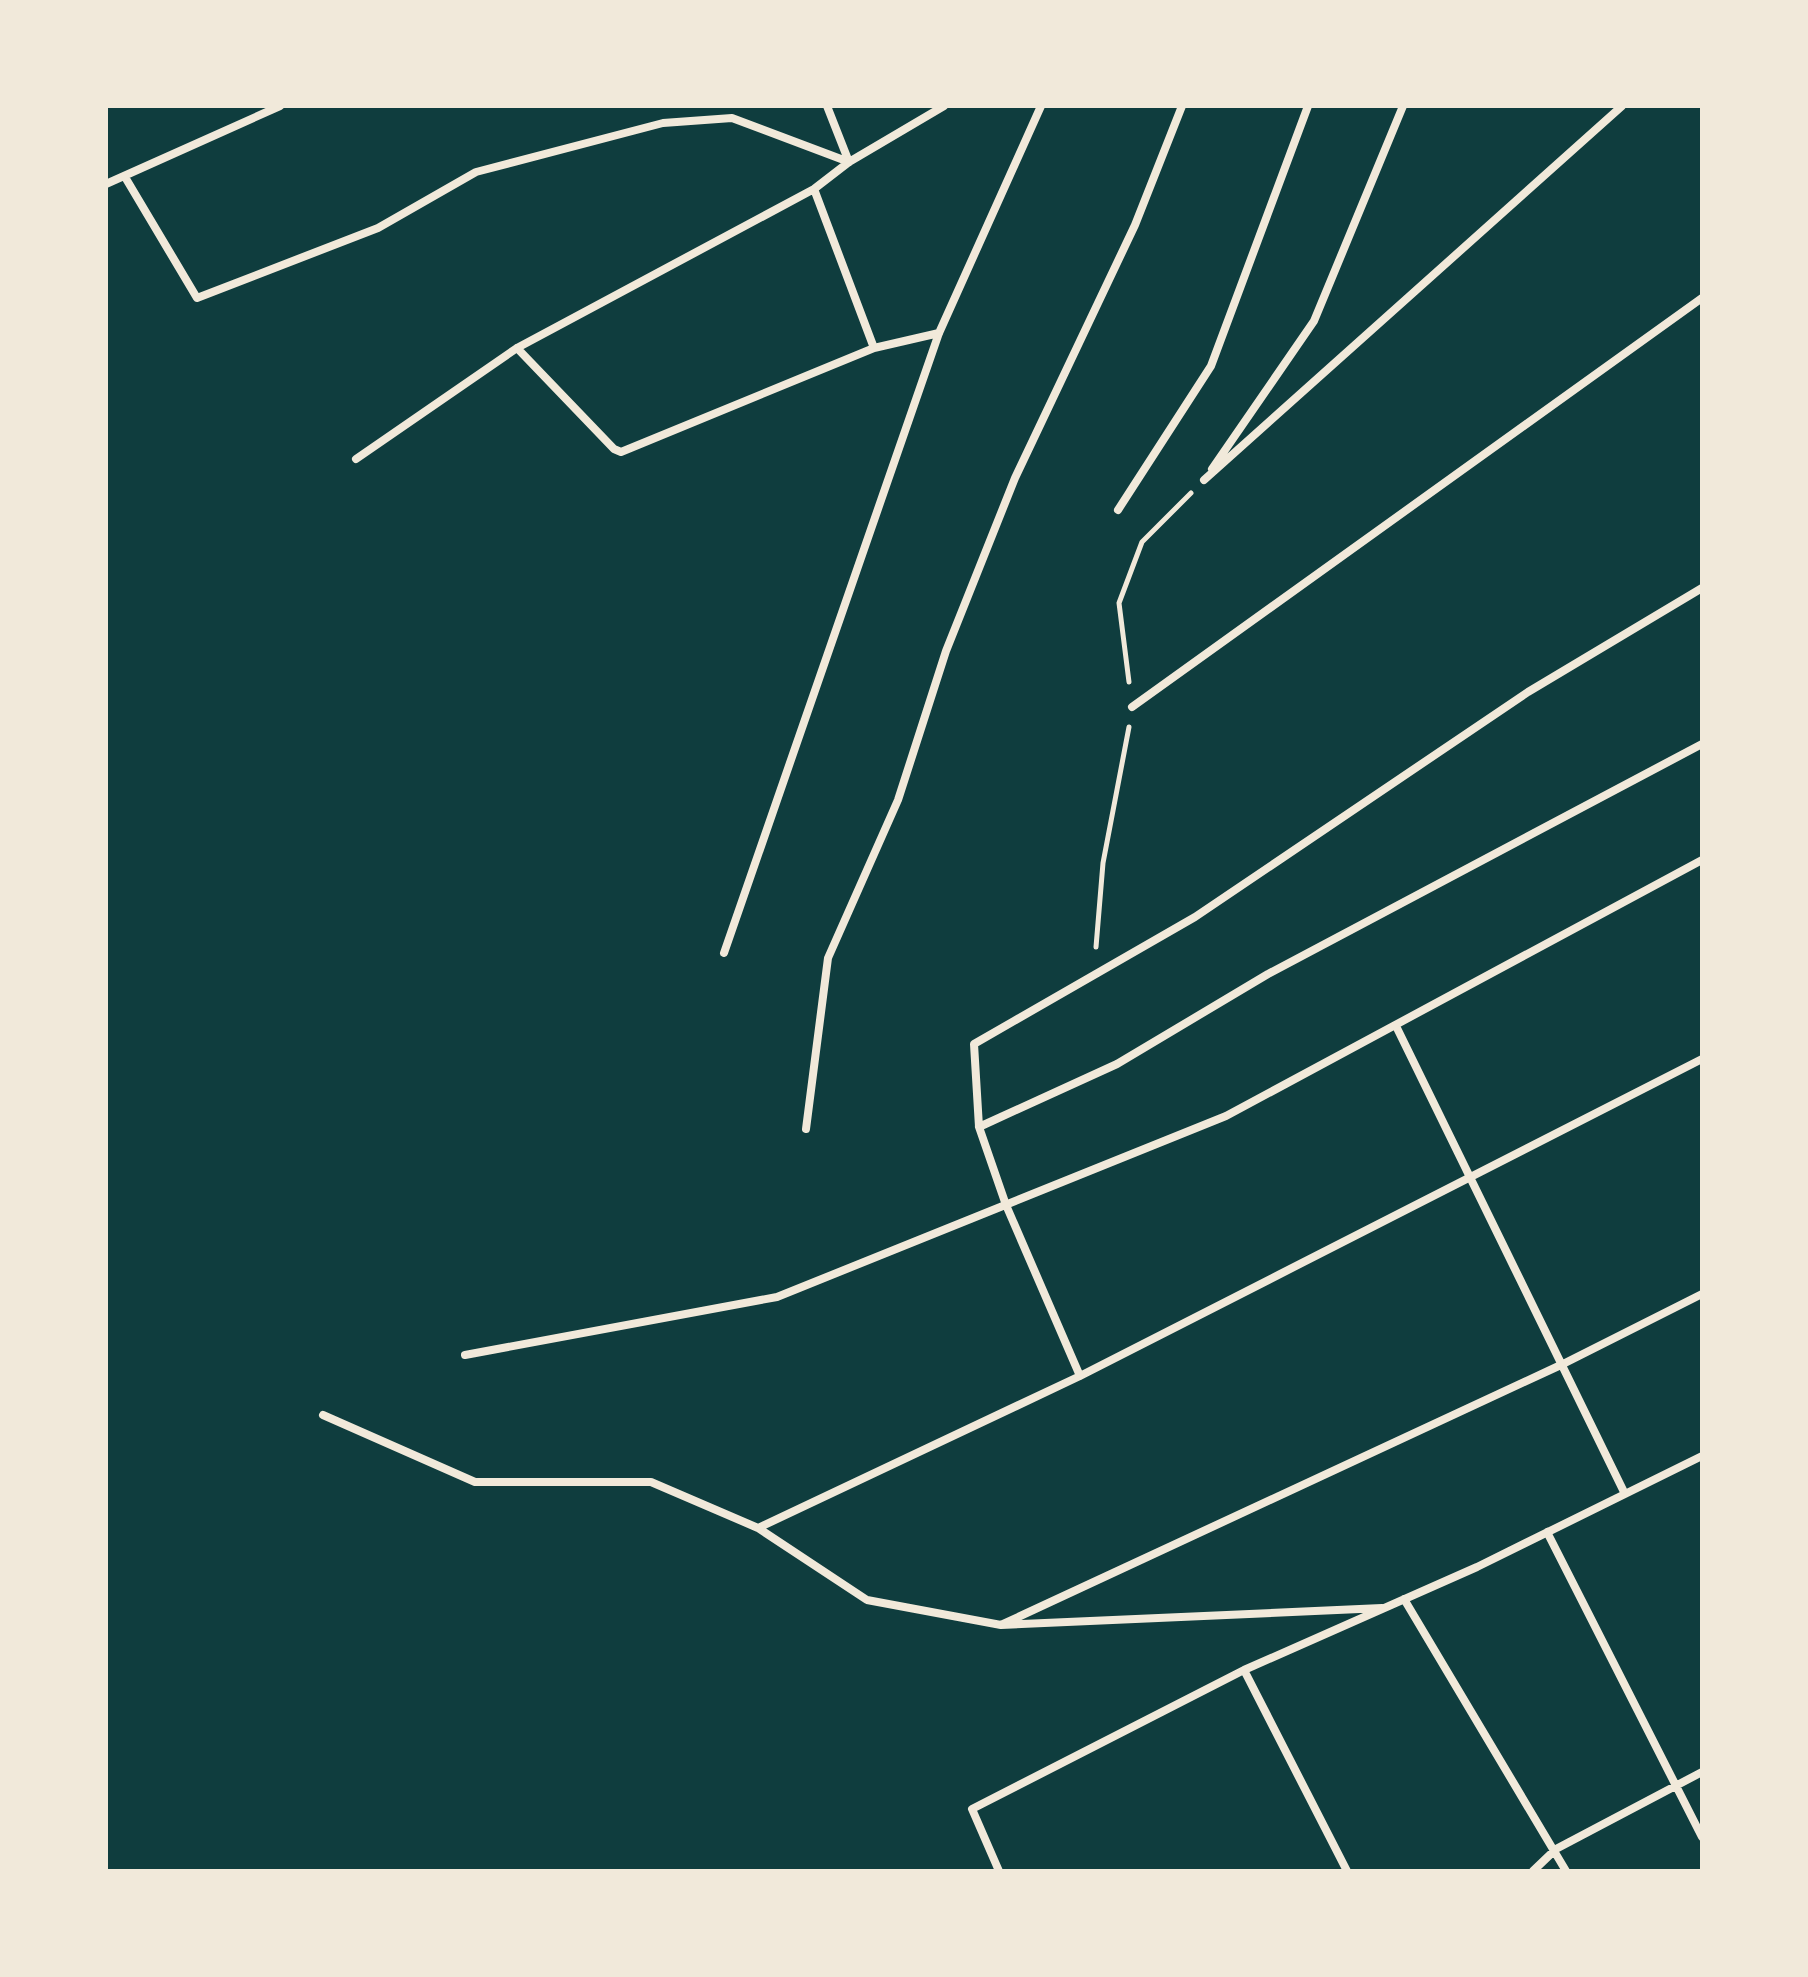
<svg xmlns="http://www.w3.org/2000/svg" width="1808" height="1977" font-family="'Asap Condensed',sans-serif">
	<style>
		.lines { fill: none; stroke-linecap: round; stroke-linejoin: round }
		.path { stroke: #f1e9da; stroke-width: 5 }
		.minor { stroke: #f1e9da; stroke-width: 8 }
	</style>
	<rect width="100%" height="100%" fill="#0f3d3e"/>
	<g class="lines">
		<path class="path" d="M 1129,682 L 1119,603 L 1142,542 L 1191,493
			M 1096,947 L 1103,863 L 1129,727"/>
		<path class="minor" d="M 827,106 L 849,162
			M 125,177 L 197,298 L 378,228 L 476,172 L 663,123 L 732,118 L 849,162
			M 106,184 L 280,106
			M 814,189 L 874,348
			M 517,348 L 614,449 L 621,452 L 874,348 L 939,333
			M 356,459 L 517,348 L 814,189 L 849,162 L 944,106
			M 1212,469 L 1314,321 L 1403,106
			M 1204,480 L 1622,106
			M 1118,510 L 1211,366 L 1308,106
			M 1132,707 L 1702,298
			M 724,953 L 939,333 L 1041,106
			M 1396,1026 L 1625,1494
			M 979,1127 L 1117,1064 L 1268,974 L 1702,744
			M 806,1129 L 828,958 L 898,800 L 946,651 L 1015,478 L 1135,225 L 1182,106
			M 465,1355 L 777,1297 L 1226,1116 L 1702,860
			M 1080,1376 L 1006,1205 L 979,1127 L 974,1044 L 1195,917 L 1528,692 L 1702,588
			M 323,1415 L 475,1482 L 651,1482 L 758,1528 L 1080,1376 L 1702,1059
			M 758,1528 L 867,1600 L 1001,1625
			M 1547,1532 L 1702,1837
			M 1404,1599 L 1566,1871
			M 1382,1608 L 1001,1625 L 1563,1364 L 1702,1294
			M 1244,1670 L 1347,1871
			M 999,1871 L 972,1809 L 1244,1670 L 1477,1567 L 1702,1456
			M 1533,1871 L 1556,1849 L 1702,1772"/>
	</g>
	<rect width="1808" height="1977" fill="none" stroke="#f1e9da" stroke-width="216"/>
</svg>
